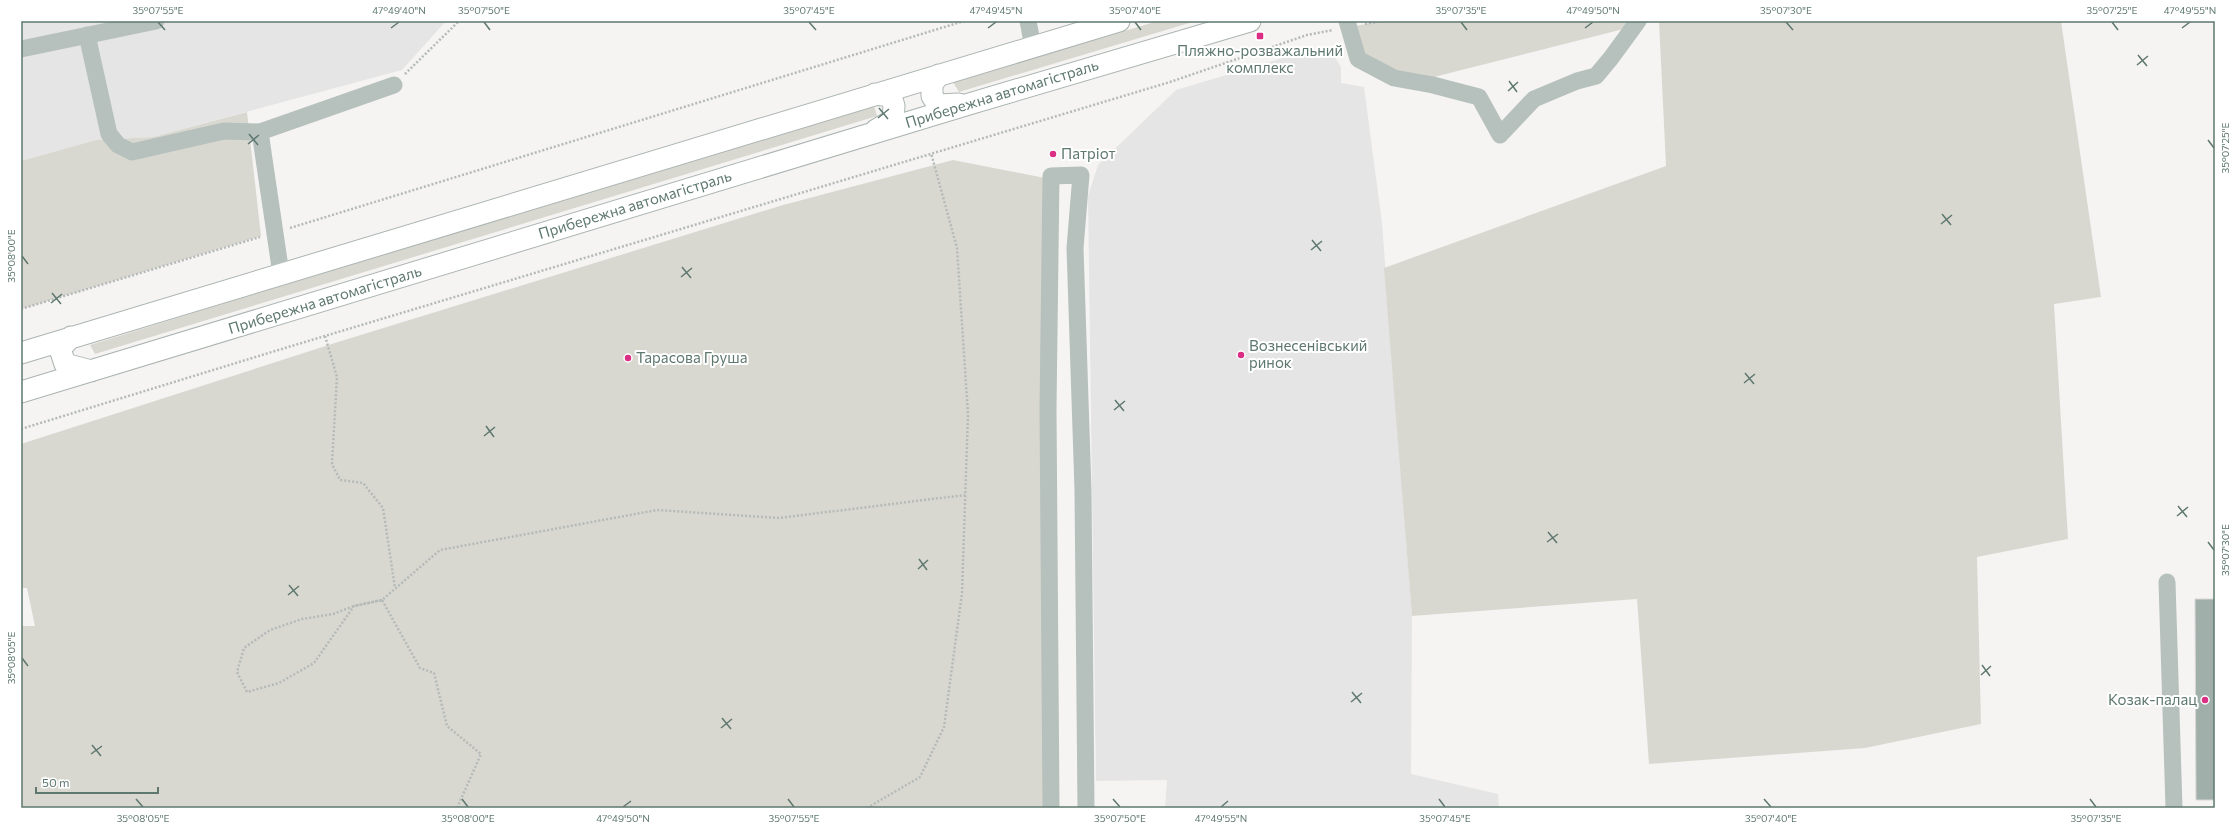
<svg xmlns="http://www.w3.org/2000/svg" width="2236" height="829" font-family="Commissioner,sans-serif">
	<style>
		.built { fill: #e4e5e4 }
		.green { fill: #d9d8d0 }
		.building { fill: #a0afaa; stroke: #d8d6d6 }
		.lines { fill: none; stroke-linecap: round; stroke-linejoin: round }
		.major-casing { stroke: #abb5b2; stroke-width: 23 }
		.path { stroke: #b4bab9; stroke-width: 2.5; stroke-dasharray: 2 2; stroke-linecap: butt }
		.minor { stroke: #b6c0bd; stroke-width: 17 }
		.major { stroke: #fff; stroke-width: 21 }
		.ticks { fill: none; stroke: #5e7870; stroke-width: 1.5 }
		.poi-dot { fill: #db2e85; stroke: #fff; stroke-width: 1.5 }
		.labels { text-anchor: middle; stroke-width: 4; stroke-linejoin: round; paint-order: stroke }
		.poi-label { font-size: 15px; fill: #5e7870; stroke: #fff; text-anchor: start }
		.street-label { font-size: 15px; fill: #5e7870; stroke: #fff }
		.neatline { fill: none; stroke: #5e7870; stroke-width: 1.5 }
		.ticks-label { font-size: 10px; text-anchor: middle; fill: #5e7870 }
	</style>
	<rect width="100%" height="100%" fill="#f6f4f3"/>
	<path class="built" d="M 21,21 L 446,21 L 402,70 L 153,137 L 96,140 L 21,161 Z
		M 1313,49 L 1331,51 L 1341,67 L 1341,83 L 1364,87 L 1382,223 L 1412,616 L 1411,774 L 1498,794 L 1499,808 L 1165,808 L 1167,780 L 1096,781 L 1088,196 L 1098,165 L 1176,90 Z"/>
	<path class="green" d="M 1158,21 L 1196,21 L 959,92 L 953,82 Z
		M 1381,21 L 1655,21 L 1434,77 L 1394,78 L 1358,59 L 1350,27 Z
		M 1659,21 L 2061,21 L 2101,297 L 2054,304 L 2068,539 L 1977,557 L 1981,724 L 1865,748 L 1649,764 L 1637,599 L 1412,616 L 1384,268 L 1666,166 Z
		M 873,102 L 877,116 L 95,354 L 90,345 Z
		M 247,112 L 261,236 L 21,309 L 21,161 L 96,140 L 153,137 Z
		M 953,160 L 1045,178 L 1044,808 L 21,808 L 21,626 L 35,626 L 27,588 L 21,588 L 21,444 L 338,342 L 783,205 Z"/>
	<path class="building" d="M 2195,599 L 2215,599 L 2215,800 L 2196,800 Z"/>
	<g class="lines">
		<defs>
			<path id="major" d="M 939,75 L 932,84 L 932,96 L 938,105 L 959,104
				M 875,94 L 891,96 L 894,106 L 893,120 L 876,130
				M 71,337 L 60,349 L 65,364 L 91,371
				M 21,353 L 1119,21
				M 21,392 L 969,104 L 1250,21"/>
		</defs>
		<use href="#major" class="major-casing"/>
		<path class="path" d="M 1365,24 L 1381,21
			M 405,74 L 459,21
			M 290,228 L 964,21
			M 21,309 L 260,237
			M 325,336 L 337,377 L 332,464 L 340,480 L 363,483 L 383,508 L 395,588
			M 21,429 L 275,351 L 1170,82 L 1307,35 L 1333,30
			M 382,600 L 354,606 L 314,663 L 279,683 L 247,692 L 237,672 L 244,648 L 270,630 L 302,619 L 333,614 L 354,606 L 382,600
			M 457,808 L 481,754 L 447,726 L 434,673 L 420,668 L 382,600 L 440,550 L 657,510 L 779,518 L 965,495
			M 867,808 L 920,777 L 944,727 L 962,593 L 968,414 L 957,248 L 931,153"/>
		<path class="minor" d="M 1028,21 L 1033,47
			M 1347,21 L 1358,59 L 1394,78 L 1433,85 L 1479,97 L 1500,135 L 1534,99 L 1577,81 L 1596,76 L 1611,58 L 1638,21
			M 87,35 L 109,134 L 118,145 L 132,152 L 224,131 L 260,132 L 394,85
			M 21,49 L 156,21
			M 260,132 L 281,274
			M 2167,582 L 2174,808
			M 1051,808 L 1048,409 L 1051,176 L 1081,175 L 1075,248 L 1083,490 L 1086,808"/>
		<use href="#major" class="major"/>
	</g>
	<path class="ticks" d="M 158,22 L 165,30M 484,22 L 490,30M 809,22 L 816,30M 1135,22 L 1141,30M 1461,22 L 1467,30M 1786,22 L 1793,30M 2112,22 L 2118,30M 391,28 L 399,22M 988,28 L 996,22M 1585,28 L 1593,22M 2182,28 L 2190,22M 2138,55 L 2147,66M 2137,65 L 2148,56M 1509,81 L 1517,92M 1508,91 L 1518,82M 879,108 L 888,119M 878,118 L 889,109M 249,134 L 258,145M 2208,140 L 2214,148M 248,144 L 259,135M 1942,214 L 1951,225M 1941,224 L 1952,215M 1312,240 L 1321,251M 1311,250 L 1322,241M 22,256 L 28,264M 682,267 L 691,278M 681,277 L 692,268M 52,293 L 61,304M 51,303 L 62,294M 1745,373 L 1754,384M 1744,383 L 1755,374M 1115,400 L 1124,411M 1114,410 L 1125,401M 486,426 L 494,437M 484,436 L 495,427M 2178,506 L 2187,517M 2177,516 L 2188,507M 1548,532 L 1557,543M 1547,542 L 1558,534M 2208,542 L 2214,550M 919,559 L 927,570M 918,569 L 928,560M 289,585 L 298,596M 288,595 L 299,586M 22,658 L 28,666M 1982,665 L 1990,676M 1981,675 L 1991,666M 1352,692 L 1361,703M 1351,702 L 1362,693M 722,718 L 731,729M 721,728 L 732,719M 92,745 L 101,756M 91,754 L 102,746M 136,799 L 143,807M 462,799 L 468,807M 788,799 L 794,807M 1113,799 L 1120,807M 1439,799 L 1445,807M 1764,799 L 1771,807M 2090,799 L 2096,807M 623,807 L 631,801M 1221,807 L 1228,801"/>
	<g class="poi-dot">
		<rect x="1256" y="32" width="8" height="8" rx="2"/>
		<circle cx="1053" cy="154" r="4"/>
		<circle cx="1241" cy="355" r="4"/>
		<circle cx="628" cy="358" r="4"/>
		<circle cx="2205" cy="700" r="4"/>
	</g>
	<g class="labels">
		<g class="poi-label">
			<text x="1260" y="56" text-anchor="middle">Пляжно-розважальний<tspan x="1260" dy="17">комплекс</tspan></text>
			<text x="1061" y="159">Патріот</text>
			<text x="1249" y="351">Вознесенівський<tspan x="1249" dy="17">ринок</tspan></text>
			<text x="636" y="363">Тарасова Груша</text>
			<text x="2197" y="705" text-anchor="end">Козак-палац</text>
		</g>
		<g class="street-label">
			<text transform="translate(1002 94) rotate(-17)" y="5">Прибережна автомагістраль</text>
			<text transform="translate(635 205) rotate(-17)" y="5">Прибережна автомагістраль</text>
			<text transform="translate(325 300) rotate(-17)" y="5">Прибережна автомагістраль</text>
		</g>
	</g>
	<rect width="2236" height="829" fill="none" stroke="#ffffff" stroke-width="44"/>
	<path d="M36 787v6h122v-6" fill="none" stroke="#5e7870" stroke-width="2"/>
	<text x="42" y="787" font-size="12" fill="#5e7870" stroke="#ffffff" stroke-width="3" paint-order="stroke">50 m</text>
	<rect x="22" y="22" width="2192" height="785" class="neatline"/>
	<g class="ticks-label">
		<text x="158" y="14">35°07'55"E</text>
		<text x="399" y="14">47°49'40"N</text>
		<text x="484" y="14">35°07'50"E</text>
		<text x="809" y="14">35°07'45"E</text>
		<text x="996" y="14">47°49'45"N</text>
		<text x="1135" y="14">35°07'40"E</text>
		<text x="1461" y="14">35°07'35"E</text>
		<text x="1593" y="14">47°49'50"N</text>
		<text x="1786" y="14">35°07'30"E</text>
		<text x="2112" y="14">35°07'25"E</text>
		<text x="2190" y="14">47°49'55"N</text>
		<text transform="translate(2225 148) rotate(-90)" y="4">35°07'25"E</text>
		<text transform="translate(11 256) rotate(-90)" y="4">35°08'00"E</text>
		<text transform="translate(2225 550) rotate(-90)" y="4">35°07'30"E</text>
		<text transform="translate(11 658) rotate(-90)" y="4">35°08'05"E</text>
		<text x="143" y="822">35°08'05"E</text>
		<text x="468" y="822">35°08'00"E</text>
		<text x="623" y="822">47°49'50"N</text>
		<text x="794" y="822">35°07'55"E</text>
		<text x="1120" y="822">35°07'50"E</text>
		<text x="1221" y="822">47°49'55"N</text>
		<text x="1445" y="822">35°07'45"E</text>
		<text x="1771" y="822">35°07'40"E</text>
		<text x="2096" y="822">35°07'35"E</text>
	</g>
</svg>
